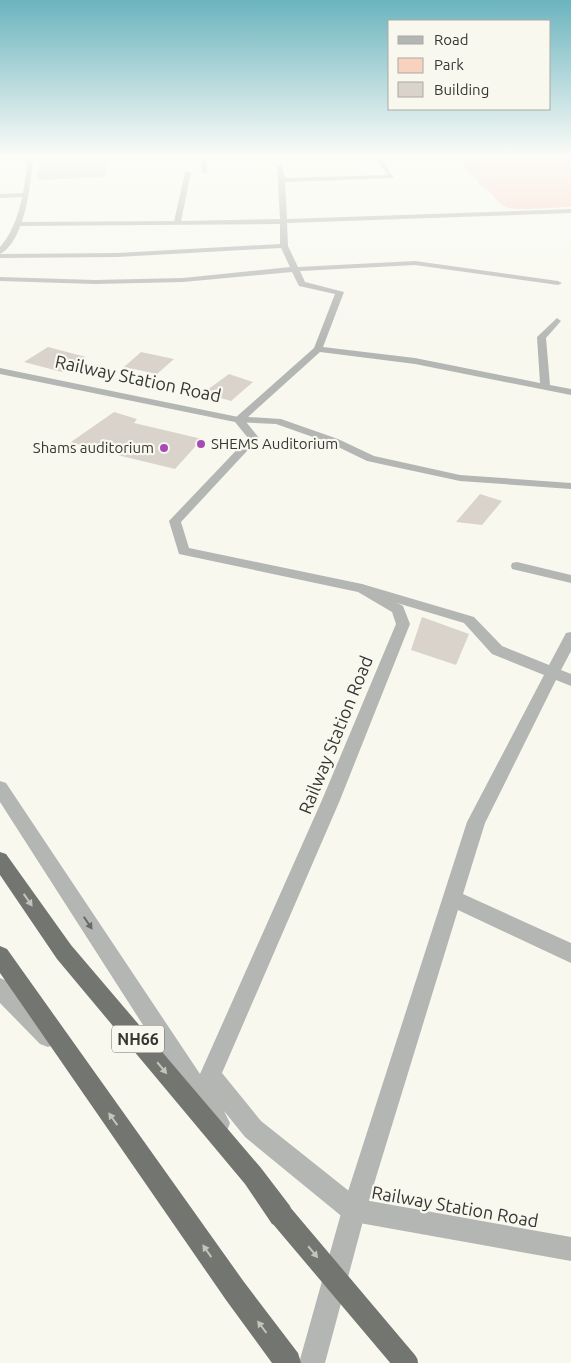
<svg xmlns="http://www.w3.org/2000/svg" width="571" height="1363" font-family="Ubuntu,sans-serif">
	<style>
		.green { fill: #f8d1bf }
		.building { fill: #d9d3cc }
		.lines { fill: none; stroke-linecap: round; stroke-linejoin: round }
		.minor { fill: #b4b6b3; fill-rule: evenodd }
		.tertiary { fill: #b4b6b3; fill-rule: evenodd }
		.trunk { fill: #737670; fill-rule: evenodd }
		.trunk-bridge { stroke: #737670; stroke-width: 24 }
		.oneway { fill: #c3c4bc }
		.oneway2 { fill: #686966 }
		.poi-dot { fill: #a64ab5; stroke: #f8f8ef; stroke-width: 2 }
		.labels { text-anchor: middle; stroke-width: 4.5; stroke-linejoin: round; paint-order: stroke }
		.far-poi-label { font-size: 15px; fill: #363633; stroke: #f8f8ef; text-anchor: start }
		.shield { fill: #f8f8ef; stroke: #70706b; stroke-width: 1 }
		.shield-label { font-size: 16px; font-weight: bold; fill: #363633 }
		.street-label { font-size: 18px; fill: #363633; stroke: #f8f8ef }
	</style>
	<rect width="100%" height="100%" fill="#f8f8ef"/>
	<path class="green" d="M 466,155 L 571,155 L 571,207 C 557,207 515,212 505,207 C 493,200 495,192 479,185 L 479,181 L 470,174 L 461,161 Z"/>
	<path class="building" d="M 41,155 L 109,155 L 106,177 L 37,180 Z
		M 48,347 L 86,357 L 62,372 L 24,362 Z
		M 141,352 L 174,359 L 157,374 L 124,367 Z
		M 229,374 L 253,382 L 231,401 L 203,393 Z
		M 114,412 L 137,419 L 134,423 L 202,439 L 175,469 L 109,453 L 108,455 L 71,442 Z
		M 480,494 L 502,501 L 482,525 L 456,522 Z
		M 422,617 L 469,634 L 456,665 L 411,650 Z"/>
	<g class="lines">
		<path class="minor" d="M 200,155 L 206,155 L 207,173 L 202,172 Z
			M 378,155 L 394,178 L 285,182 L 287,219 L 571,209 L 571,213 L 287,223 L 288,246 L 298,267 L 415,261 L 558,281 L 562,283 L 558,285 L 415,265 L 300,271 L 305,282 L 344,292 L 323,347 L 415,358 L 540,383 L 537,337 L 557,318 L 561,321 L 546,338 L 550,385 L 571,389 L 571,395 L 415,364 L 320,352 L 248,417 L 281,419 L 338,439 L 374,456 L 460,475 L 571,483 L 571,489 L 460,481 L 367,461 L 330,443 L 276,424 L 235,422 L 234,420 L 235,418 L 314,348 L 335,294 L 299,286 L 292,272 L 183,282 L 95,284 L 0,281 L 0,277 L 95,280 L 183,278 L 290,267 L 281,248 L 117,257 L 0,258 L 0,254 L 117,253 L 280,244 L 280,224 L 17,226 L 14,224 L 17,222 L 174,221 L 185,173 L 188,171 L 191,173 L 181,221 L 280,219 L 277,165 L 282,166 L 285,178 L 388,175 L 375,157 Z
			M 0,194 L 24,193 L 27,195 L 24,197 L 0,198 Z
			M 517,562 L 571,575 L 571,583 L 512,569 L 511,566 L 512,563 Z
			M 362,584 L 474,617 L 502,646 L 549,665 L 566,633 L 571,632 L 571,651 L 561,670 L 571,674 L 571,686 L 556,680 L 485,823 L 463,894 L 571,943 L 571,963 L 458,910 L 366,1210 L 325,1363 L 299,1363 L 342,1210 L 467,822 L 544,675 L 492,654 L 464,623 L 357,591 L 355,588 L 357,585 Z"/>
		<path class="tertiary" d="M 27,155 L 33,155 C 32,180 25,242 0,254 L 0,247 C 20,225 26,185 27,155 Z
			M 0,368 L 243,418 L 259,438 L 181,522 L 189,548 L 362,584 L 403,606 L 410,624 L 340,800 L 222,1073 L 261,1121 L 359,1199 L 571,1237 L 571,1261 L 354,1222 L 345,1219 L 245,1137 L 224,1111 L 230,1123 L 227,1131 L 219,1134 L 211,1131 L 0,802 L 0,781 L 6,783 L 200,1074 L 322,800 L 396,624 L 392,612 L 358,592 L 179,554 L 169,521 L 248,438 L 235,422 L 0,374 Z
			M 0,978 L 7,981 L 56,1028 L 59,1036 L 56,1044 L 48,1047 L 40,1044 L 0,1003 Z"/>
		<path class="trunk" d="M 0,852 L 6,854 L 71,945 L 261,1168 L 290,1206 L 293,1215 L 290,1224 L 281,1227 L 272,1224 L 245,1184 L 57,959 L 0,875 Z
			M 0,946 L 7,949 L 244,1282 L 298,1353 L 301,1363 L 272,1363 L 226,1300 L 0,973 Z"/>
		<path class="trunk-bridge" d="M 281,1215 L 406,1363"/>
	</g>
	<defs><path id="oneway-solid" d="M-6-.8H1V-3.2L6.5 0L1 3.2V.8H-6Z" transform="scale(1.25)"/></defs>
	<g class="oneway">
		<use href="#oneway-solid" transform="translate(28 900) rotate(55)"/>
		<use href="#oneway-solid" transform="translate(162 1068) rotate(50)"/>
		<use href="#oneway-solid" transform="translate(113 1119) rotate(-125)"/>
		<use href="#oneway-solid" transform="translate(207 1251) rotate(-125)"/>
		<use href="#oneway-solid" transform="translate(313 1252) rotate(50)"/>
		<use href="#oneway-solid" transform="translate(262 1327) rotate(-127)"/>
	</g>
	<use class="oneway2" href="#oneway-solid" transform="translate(88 923) rotate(56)"/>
	<linearGradient id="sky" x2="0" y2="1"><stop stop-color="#6bb4be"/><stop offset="0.45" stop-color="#fcfcf8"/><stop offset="1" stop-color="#fcfcf8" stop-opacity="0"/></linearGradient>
	<rect width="571" height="346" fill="url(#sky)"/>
	<g class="poi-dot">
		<circle cx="201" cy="444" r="5"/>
		<circle cx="164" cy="448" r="5"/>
	</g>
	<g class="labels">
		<g class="far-poi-label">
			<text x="211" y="449">SHEMS Auditorium</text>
			<text x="154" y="453" text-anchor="end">Shams auditorium</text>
		</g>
		<rect class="shield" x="112" y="1025.5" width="52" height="27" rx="4"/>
		<g class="shield-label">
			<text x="138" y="1045">NH66</text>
		</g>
		<g class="street-label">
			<text transform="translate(138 379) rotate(12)" y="6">Railway Station Road</text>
			<text transform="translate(336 735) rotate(-68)" y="6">Railway Station Road</text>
			<text transform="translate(455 1207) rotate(10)" y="6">Railway Station Road</text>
		</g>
	</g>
	<rect x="388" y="20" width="162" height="90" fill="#f8f8ef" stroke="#aaaaa4"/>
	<rect x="398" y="36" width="25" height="8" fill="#b4b6b3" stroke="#aaaaa4"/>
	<text x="434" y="45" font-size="15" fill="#363633">Road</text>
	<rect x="398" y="58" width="25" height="15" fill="#f8d1bf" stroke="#aaaaa4"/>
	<text x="434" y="70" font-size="15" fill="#363633">Park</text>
	<rect x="398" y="82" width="25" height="15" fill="#d9d3cc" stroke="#aaaaa4"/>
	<text x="434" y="95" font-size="15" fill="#363633">Building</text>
</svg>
